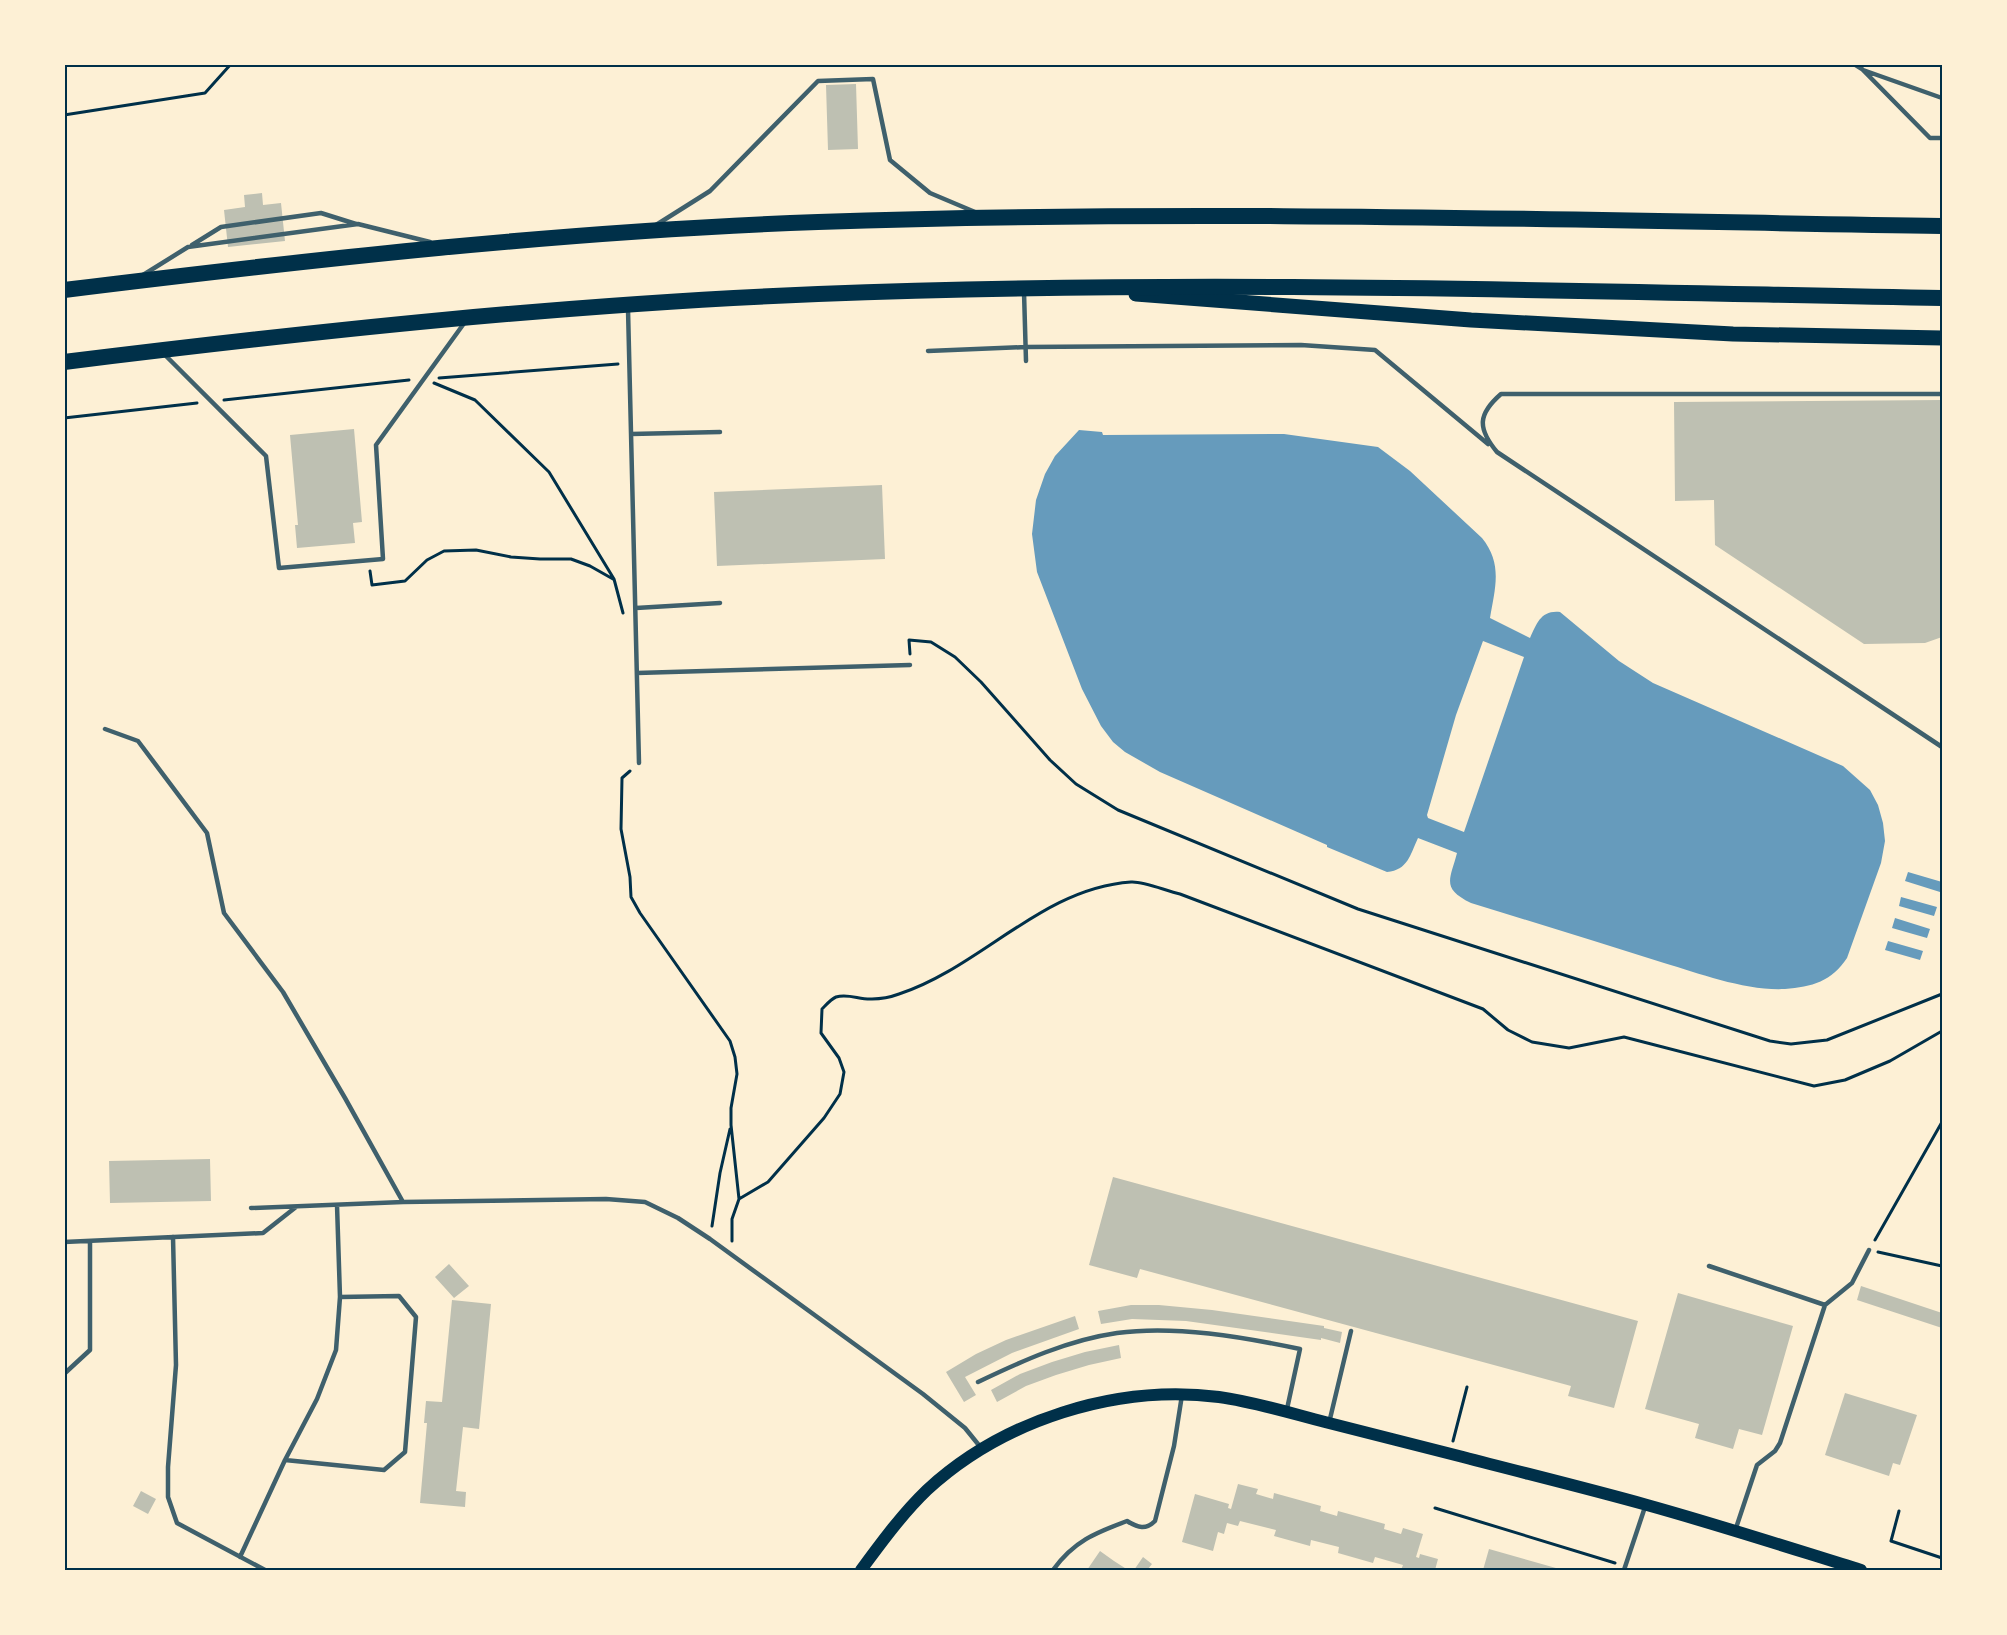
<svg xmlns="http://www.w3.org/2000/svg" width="2007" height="1635" font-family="'Crimson Pro',serif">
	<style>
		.water { fill: #669bbc; fill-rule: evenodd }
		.building { fill: #bec0b2 }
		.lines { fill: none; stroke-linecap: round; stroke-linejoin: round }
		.path { stroke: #003049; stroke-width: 3 }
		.service { stroke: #3f606c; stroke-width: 4.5 }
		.secondary { stroke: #003049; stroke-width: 12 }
		.primary { stroke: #003049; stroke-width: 15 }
		.trunk { stroke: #003049; stroke-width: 16 }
		.neatline { fill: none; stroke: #003049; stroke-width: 2 }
	</style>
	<rect width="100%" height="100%" fill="#fdf0d5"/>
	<path class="water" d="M 1079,430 L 1102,432 L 1103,435 L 1284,434 L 1378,447 L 1410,471 L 1482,538 C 1503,564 1495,588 1490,618 L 1530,638 C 1537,623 1541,610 1560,612 L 1619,661 L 1653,683 L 1843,766 L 1870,790 L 1878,805 L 1883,823 L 1885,841 L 1881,863 L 1847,958 C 1832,981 1812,987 1785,989 C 1746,991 1701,974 1664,963 C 1600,943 1536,923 1471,903 C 1441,888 1450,880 1457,853 L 1418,838 C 1410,855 1408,870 1387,872 L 1327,847 L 1327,845 L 1160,772 L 1125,752 L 1113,742 L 1101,726 L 1082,689 L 1037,572 L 1032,534 L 1036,500 L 1045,474 L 1055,456 ZM 1483,641 L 1524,657 L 1464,832 L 1428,818 L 1427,815 L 1456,715 Z
		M 1908,872 L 1942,882 L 1940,892 L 1905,881 Z
		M 1901,897 L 1937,907 L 1934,916 L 1899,906 Z
		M 1895,918 L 1930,929 L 1927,938 L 1892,928 Z
		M 1888,941 L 1923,951 L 1920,960 L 1885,950 Z"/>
	<path class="building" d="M 856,84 L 858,149 L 828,150 L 826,85 Z
		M 262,193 L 263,205 L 281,203 L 285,241 L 228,247 L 224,210 L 245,207 L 244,195 Z
		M 1942,400 L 1942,637 L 1925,643 L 1864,644 L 1715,545 L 1714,500 L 1675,501 L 1674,402 Z
		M 354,429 L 362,522 L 353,523 L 355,543 L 297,548 L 295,525 L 298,525 L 290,435 Z
		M 882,485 L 885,559 L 717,566 L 714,492 Z
		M 210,1159 L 211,1201 L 110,1203 L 109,1161 Z
		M 1113,1177 L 1638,1321 L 1614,1408 L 1568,1396 L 1571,1386 L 1140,1269 L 1137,1278 L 1089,1265 Z
		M 449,1264 L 469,1286 L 454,1298 L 435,1277 Z
		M 1861,1286 L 1942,1313 L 1942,1328 L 1857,1300 Z
		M 1678,1293 L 1793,1326 L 1762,1435 L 1739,1429 L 1733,1449 L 1695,1438 L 1699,1424 L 1645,1409 Z
		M 452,1300 L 491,1304 L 479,1429 L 463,1427 L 456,1491 L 466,1492 L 465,1507 L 420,1503 L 427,1423 L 424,1423 L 426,1401 L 442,1402 Z
		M 1131,1305 L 1159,1305 L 1212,1310 L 1324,1326 L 1324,1328 L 1342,1332 L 1340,1343 L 1321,1338 L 1321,1340 L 1186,1321 L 1132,1319 L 1101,1324 L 1098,1311 Z
		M 1075,1316 L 1079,1329 L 1012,1353 L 965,1377 L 976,1395 L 964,1402 L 946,1372 L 976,1354 L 1006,1340 Z
		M 1119,1345 L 1121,1358 L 1089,1365 L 1056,1375 L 1026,1386 L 997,1402 L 991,1390 L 1020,1374 L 1052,1362 L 1085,1352 Z
		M 1845,1393 L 1917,1415 L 1900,1465 L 1893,1463 L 1889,1476 L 1825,1455 Z
		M 1238,1484 L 1258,1489 L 1256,1494 L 1273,1499 L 1274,1493 L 1321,1506 L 1320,1511 L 1337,1516 L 1338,1511 L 1385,1524 L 1384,1529 L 1401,1534 L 1403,1528 L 1423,1534 L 1416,1557 L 1419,1558 L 1420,1554 L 1438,1559 L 1435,1570 L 1401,1570 L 1403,1565 L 1375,1557 L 1373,1563 L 1338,1553 L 1339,1547 L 1311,1540 L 1310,1546 L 1274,1536 L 1276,1530 L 1240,1521 L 1238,1526 L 1227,1523 L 1224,1534 L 1218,1532 L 1213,1551 L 1182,1542 L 1195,1494 L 1229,1504 L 1228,1508 L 1231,1509 Z
		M 141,1491 L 156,1499 L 148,1514 L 133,1506 Z
		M 1489,1549 L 1563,1570 L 1483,1570 Z
		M 1100,1551 L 1114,1561 L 1128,1570 L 1087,1570 Z
		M 1143,1557 L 1152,1564 L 1148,1569 L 1150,1570 L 1134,1570 Z"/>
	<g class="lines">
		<path class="path" d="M 64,115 L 205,93 L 231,64
			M 439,378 L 618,364
			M 434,383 L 475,400 L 549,472 L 614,579 L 623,613
			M 224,400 L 409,380
			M 64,418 L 197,403
			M 370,571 L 372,585 L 405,581 L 427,560 L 444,551 L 476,550 L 511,557 L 540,559 L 571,559 L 590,566 L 613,579
			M 910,654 L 909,640 L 931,642 L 955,657 L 981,682 L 1050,760 L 1076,784 L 1118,810 L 1358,909 L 1770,1041 L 1791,1044 L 1827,1040 L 1942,994
			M 630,771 L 622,778 L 621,829 L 630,877 L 631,897 L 640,913 L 730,1041 L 735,1057 L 737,1074 L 731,1108 L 731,1125 L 739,1199 L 732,1219 L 732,1241
			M 1942,1081 L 1942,1098
			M 739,1199 L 768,1182 L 824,1118 L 840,1094 L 844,1072 L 839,1058 L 821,1033 L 822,1009 C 826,1005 831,999 836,997 C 848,993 860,1000 872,999 C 880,999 891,997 899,994 C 981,967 1042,888 1131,882 C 1144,881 1166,891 1180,894 L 1483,1009 L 1508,1030 L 1532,1042 L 1569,1048 L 1624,1037 L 1814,1086 L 1845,1080 L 1890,1061 L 1942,1031
			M 712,1226 L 720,1173 L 730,1129
			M 1875,1240 L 1942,1122
			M 1878,1252 L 1942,1266
			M 1453,1441 L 1467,1387
			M 1435,1508 L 1615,1563
			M 1899,1511 L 1891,1541 L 1942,1558"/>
		<path class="service" d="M 1854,64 L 1862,69 L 1930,138 L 1942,138
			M 1863,70 L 1942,98
			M 656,225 L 710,191 L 818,81 L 873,79 L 890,160 L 930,193 L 975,212
			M 192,245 L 221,227 L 321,213 L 356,224
			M 143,275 L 188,247 L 358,224 L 430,242
			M 1024,292 L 1026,361
			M 628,309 L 639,763
			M 928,351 L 1026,347 L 1301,345 L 1375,350 L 1488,444
			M 164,354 L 266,456 L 279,568 L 383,559 L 376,445 L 465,322
			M 1942,394 L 1501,394 C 1478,414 1477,428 1497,452 L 1942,747
			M 631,434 L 720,432
			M 636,608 L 720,603
			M 637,673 L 910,665
			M 105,729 L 138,741 L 207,833 L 224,913 L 283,992 L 345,1098 L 403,1202
			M 251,1208 L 403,1202 L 606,1199 L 645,1202 L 678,1218 L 710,1239 L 923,1394 L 965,1428 L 982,1449
			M 173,1237 L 176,1365 L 168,1467 L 168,1497 L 177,1523 L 265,1570
			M 64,1242 L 263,1233 L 296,1207
			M 1709,1266 L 1825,1305
			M 64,1374 L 90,1350 L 90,1241
			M 978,1382 C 1022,1361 1068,1340 1117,1333 C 1175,1325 1243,1337 1300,1349 L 1287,1409
			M 1329,1423 L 1351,1331
			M 285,1460 L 384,1470 L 405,1452 L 416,1317 L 399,1296 L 340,1297
			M 1735,1531 L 1757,1465 L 1775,1451 L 1780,1443 L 1825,1305 L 1852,1283 L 1869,1250
			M 240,1557 L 285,1460 L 317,1399 L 336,1350 L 340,1297 L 337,1205
			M 1053,1570 C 1074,1541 1095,1533 1127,1521 C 1138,1528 1146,1530 1155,1521 L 1174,1446 L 1182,1395
			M 1624,1570 L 1645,1507"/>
		<path class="secondary" d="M 861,1570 C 881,1543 902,1514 927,1490 C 1003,1420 1116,1384 1219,1397 C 1255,1402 1290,1413 1325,1422 C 1371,1434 1417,1445 1463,1457 C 1524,1473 1586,1488 1647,1505 C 1719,1525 1790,1548 1861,1570"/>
		<path class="primary" d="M 1136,294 L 1471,320 L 1733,334 L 1942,338"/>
		<path class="trunk" d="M 64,290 C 315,259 566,231 818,222 C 1193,209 1568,220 1942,226
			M 64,362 C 315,331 565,304 818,294 C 1192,279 1568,291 1942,298"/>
	</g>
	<rect width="2007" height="1635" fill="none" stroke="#fdf0d5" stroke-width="132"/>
	<rect x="66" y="66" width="1875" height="1503" class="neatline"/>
</svg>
